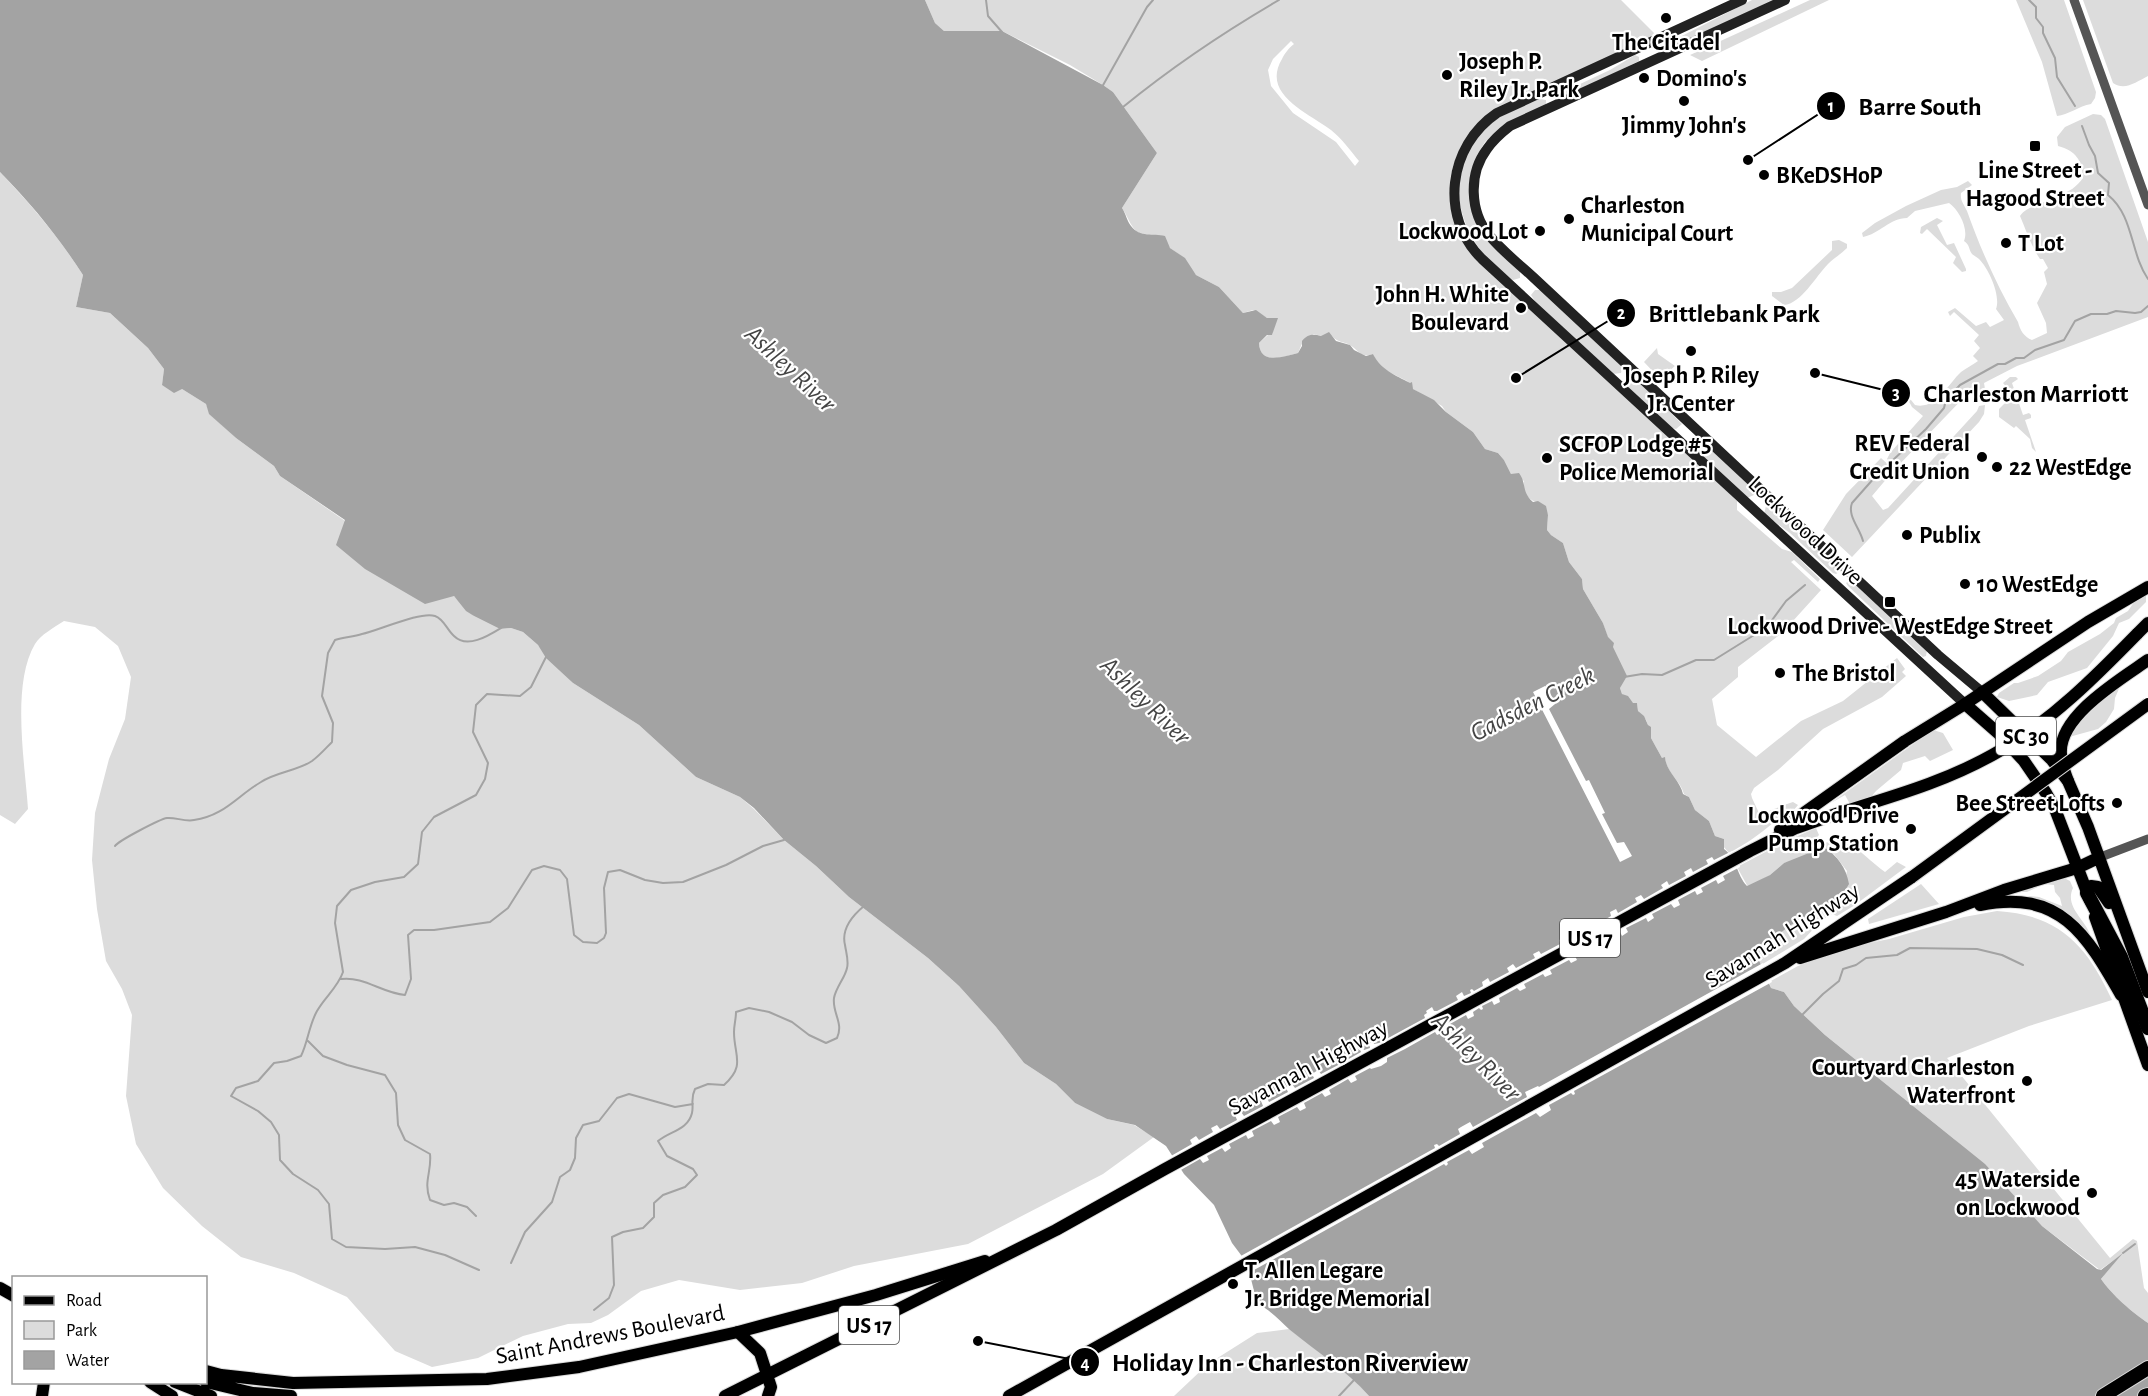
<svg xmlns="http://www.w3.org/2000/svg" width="2148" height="1396" font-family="'Alegreya Sans',sans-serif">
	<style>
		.green { fill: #dcdcdc; fill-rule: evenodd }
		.water { fill: #a3a3a3 }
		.pier { fill: #fff }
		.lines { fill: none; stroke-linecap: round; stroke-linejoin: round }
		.stream { stroke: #a3a3a3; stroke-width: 2 }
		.primary-casing { stroke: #dbdbdb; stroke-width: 14 }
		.trunk-casing { stroke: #dbdbdb; stroke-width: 14 }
		.motorway-casing { stroke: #dbdbdb; stroke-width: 16 }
		.tertiary { stroke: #555; stroke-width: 9 }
		.secondary { stroke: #222; stroke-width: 10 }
		.primary { stroke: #000; stroke-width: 12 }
		.trunk { stroke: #000; stroke-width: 12 }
		.motorway { stroke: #000; stroke-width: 14 }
		.trunk-bridge-casing { stroke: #dbdbdb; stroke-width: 14; stroke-linecap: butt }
		.trunk-bridge { stroke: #000; stroke-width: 12 }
		.poi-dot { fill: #000; stroke: #fff; stroke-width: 2 }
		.labels { text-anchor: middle; stroke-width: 4.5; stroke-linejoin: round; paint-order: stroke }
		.shield { fill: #fff; stroke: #4c4c4c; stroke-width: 1.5 }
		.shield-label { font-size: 22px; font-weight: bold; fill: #000 }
		.poi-label { font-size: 24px; font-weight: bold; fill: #000; stroke: #fff; text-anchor: start }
		.street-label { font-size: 24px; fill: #000; stroke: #fff }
		.water-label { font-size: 26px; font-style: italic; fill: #444; stroke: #fff }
		.leader { fill: none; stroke: #000; stroke-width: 2 }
		.callout-dot { fill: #000; stroke: #fff; stroke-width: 2 }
		.mark-label { font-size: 18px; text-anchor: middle; font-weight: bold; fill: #fff }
		.callout-label { font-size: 26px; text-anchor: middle; font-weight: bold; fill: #000; stroke: #fff; stroke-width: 4.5; stroke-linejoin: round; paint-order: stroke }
	</style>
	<rect width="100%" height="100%" fill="#fff"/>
	<path class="green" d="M 925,0 L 1621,0 L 1656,35 L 1484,117 C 1466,134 1449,163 1450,189 C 1451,203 1456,217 1459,231 L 1737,501 L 1737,510 L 1782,549 L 1792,552 L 1820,579 L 1818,582 L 1794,560 L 1791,562 L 1821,590 L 1782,633 L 1738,667 L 1738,677 L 1712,699 L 1717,725 L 1756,757 L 1801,721 L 1843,701 L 1897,658 L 1905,669 L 1902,672 L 1906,676 L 1882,697 L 1823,729 L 1778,770 L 1754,788 L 1751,794 L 1752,798 L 1759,813 C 1771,812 1782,805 1793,802 L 1798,805 C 1791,814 1783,816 1774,822 C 1760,834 1746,844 1729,853 L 1723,846 L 1724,839 L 1715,836 L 1709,821 L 1695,810 L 1689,797 L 1684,794 C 1680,780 1666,772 1665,758 L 1662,758 L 1651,738 L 1651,732 L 1646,720 L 1638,711 L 1637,703 L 1633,704 L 1622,694 L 1620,688 L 1622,682 L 1603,623 L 1583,589 L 1582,579 L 1569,562 L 1563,543 L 1551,535 L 1547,530 L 1548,515 L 1542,504 C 1530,501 1522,495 1524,481 L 1514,474 L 1511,474 L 1504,460 L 1498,453 L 1485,449 L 1473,432 L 1446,412 L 1442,406 L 1413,389 L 1407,381 L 1385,370 L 1378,364 L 1373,354 C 1361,358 1359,351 1350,345 C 1343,341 1338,343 1332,336 L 1321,336 L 1314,334 L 1304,339 L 1298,353 C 1285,356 1260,367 1259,343 L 1268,335 L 1272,335 L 1273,331 L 1271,318 L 1267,318 L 1253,310 L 1243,313 L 1219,287 L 1196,275 L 1180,255 L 1170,248 L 1158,235 C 1132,238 1133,225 1122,208 L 1157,153 L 1113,92 L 1103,85 L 1070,65 L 1002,31 L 944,31 L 935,23 ZM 1291,41 L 1294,44 C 1288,49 1285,53 1282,59 C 1261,94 1307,112 1331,130 C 1342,139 1350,150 1359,161 L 1355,166 L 1336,142 L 1293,113 L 1271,86 L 1268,70 L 1273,59 Z
		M 1752,0 L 1775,0 L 1671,47 L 1669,45 L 1676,39 Z
		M 1810,0 L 1829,0 L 1702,61 L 1690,55 Z
		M 2016,0 L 2064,0 L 2096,92 L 2095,98 L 2091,104 C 2079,106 2068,115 2057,116 L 2042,62 Z
		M 2083,0 L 2148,0 L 2148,76 C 2136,82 2125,91 2113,83 Z
		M 1635,55 L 1639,57 L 1639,61 L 1565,97 L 1561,96 L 1563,92 L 1610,70 Z
		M 1539,99 L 1546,100 L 1546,105 L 1496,132 L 1485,142 L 1477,155 L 1469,192 L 1474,218 L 1520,271 L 1520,278 L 1513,280 C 1462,248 1437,178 1483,130 C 1498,115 1520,108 1539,99 Z
		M 2093,114 L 2101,115 L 2105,119 L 2148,242 L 2148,317 L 2017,366 L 1984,383 L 1986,395 L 1979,396 L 1972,389 L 1896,468 L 1887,459 L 1890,453 L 1923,416 L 1912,407 L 1907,398 L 1911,400 L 1915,405 C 1936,410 1948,384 1961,372 C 1966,368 1973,365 1978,361 L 1973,356 L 1980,348 L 1974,341 L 1979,335 L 1954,312 L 1950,316 L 1948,312 L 1955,308 L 1976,326 L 1986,322 L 1990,327 L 2004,320 L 1996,309 C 2001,296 1989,269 1979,259 C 1977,257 1974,256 1972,254 C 1968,248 1970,245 1964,241 C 1969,229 1959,210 1949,203 L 1915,211 L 1907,218 C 1890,218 1879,234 1863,237 L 1862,233 L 1875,223 L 1906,206 L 1941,190 L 1957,187 L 1968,181 L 1972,185 L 1961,193 C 1960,201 1964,204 1967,211 C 1980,248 1998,288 2018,322 C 2020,330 2024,337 2032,340 L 2047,333 L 2046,323 L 2037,303 L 2047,284 L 2044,272 L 2048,268 L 2043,259 L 2040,259 C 2031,246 2026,230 2020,216 C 2027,206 2036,207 2046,201 C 2051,198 2052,194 2057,191 L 2059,194 C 2069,193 2077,186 2083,178 C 2082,160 2076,151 2058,146 L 2057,137 L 2065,127 Z
		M 0,172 C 33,207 57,235 83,275 L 76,307 L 110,313 L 148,348 L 164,369 L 162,385 L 182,389 L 206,404 L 210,414 L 236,438 L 274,466 L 280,476 L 454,596 L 474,616 L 500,629 L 511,628 L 523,632 L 538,645 L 573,683 L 639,725 L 696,777 L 740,797 L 754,809 L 784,840 L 816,866 L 849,897 L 928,958 L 959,986 L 996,1027 L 1024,1063 L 1056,1084 L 1075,1103 L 1107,1119 L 1134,1125 L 1154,1137 L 1103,1174 L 968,1244 L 854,1266 L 802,1283 L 740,1290 L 679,1280 L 641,1291 L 608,1315 L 591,1323 L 568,1324 L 523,1336 L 478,1358 L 432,1367 L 395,1351 L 347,1297 L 294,1273 L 241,1257 L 202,1226 L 163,1188 L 136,1144 L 126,1096 L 132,1015 L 122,989 L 106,961 L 97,909 L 92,860 L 95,813 L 109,759 L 125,719 L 131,677 L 118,646 L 95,627 L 64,621 C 55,627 40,635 35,644 C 11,685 25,763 28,809 L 15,824 L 0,815 Z
		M 1937,218 L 1943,221 L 1937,225 L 1947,245 L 1954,243 L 1966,269 L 1966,271 L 1962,272 L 1953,263 L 1956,257 L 1927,229 L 1922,234 L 1920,233 L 1921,227 Z
		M 1839,240 L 1847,244 L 1847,248 C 1841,254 1834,258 1828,264 C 1816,276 1801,304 1784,305 L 1772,296 L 1772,292 L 1781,292 L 1792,288 L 1832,250 L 1832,241 Z
		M 1535,290 L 1541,290 L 1620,365 L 1622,369 L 1621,373 L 1613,374 L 1535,301 L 1531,295 Z
		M 1657,348 L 1658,354 L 1675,366 L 1660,379 L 1644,362 Z
		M 2010,377 L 2016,377 L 2018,379 L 2012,383 L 2023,415 L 2029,413 L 2031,415 L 2031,418 L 2025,420 L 2036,452 L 2032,448 L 2030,439 L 2016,426 L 2014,428 L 1999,417 L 1999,409 L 2009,399 L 2009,390 L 2003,383 Z
		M 1632,380 L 1638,381 L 1682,424 L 1676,429 L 1672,428 L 1630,390 L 1628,386 Z
		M 1985,405 L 1984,414 L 1979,422 L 1852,557 L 1823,530 L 1846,494 L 1881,458 L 1894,470 L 1872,496 L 1883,510 L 1888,508 L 1977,411 L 1979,406 Z
		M 1704,443 L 1754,490 L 1754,495 L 1747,498 L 1700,455 L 1699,448 Z
		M 1766,506 L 1773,506 L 1839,569 L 1839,572 L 1836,574 L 1833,573 L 1790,533 L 1768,517 L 1764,514 Z
		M 1850,580 L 1927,650 L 1926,656 L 1923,657 L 1848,586 L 1846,583 Z
		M 2146,595 L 2146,602 L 2129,619 L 2119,623 L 2113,636 L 2087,668 L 2048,682 L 2037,695 L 2009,701 L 1997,697 L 1999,693 L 2014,683 L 2018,683 L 2038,676 L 2061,661 L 2068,652 L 2100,634 L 2114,623 L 2116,618 L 2128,611 L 2134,602 Z
		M 2121,684 L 2115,698 L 2114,709 L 2106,722 L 2098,729 L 2069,737 L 2079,718 Z
		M 1933,730 L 1943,733 L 1953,750 L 1930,761 L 1925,756 L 1903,763 L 1901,770 L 1876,791 L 1856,815 L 1845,795 L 1831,803 Z
		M 1816,828 L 1819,835 L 1809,846 C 1853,835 1853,848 1885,872 L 1897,862 L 1906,867 L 1855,905 L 1837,916 L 1832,914 L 1821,921 L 1804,939 L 1761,965 L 1758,958 L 1761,946 L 1769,940 L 1791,925 L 1841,897 L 1847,871 L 1834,854 L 1784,863 L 1770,875 L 1748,887 L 1737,867 L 1786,841 Z
		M 2064,878 L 2070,881 L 2073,888 C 2064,907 2086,920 2090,935 L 2070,917 L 2027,898 L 2029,896 L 2039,897 L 2062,906 L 2060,898 L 2055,892 L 2054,885 L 2044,884 L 2027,892 L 2021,892 L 2022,889 Z
		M 1921,884 L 1939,904 L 1869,924 L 1868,919 Z
		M 1997,911 C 2060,915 2087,946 2112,1000 L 2029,1026 L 1947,1058 L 2110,1258 L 2133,1239 L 2137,1241 L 2144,1288 L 2148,1293 L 2148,1323 C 2133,1313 2111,1294 2101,1279 L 2121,1255 L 2100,1270 L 2042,1226 L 1954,1139 L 1825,1035 L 1794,1006 L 1784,992 L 1771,988 L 1769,982 L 1798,966 L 1850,947 L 1889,939 L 1964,917 Z
		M 1289,1329 L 1350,1375 L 1369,1396 L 1174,1396 L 1208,1364 L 1257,1333 Z"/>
	<path class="water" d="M 0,0 L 925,0 L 935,23 L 944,31 L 1002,31 L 1103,85 L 1113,92 L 1157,153 L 1122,208 C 1126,214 1127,221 1131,226 C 1140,238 1153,233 1165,236 L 1170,248 L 1185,258 L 1196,275 L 1219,287 L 1243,313 L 1256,310 L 1267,318 L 1278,318 L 1272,335 L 1267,335 L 1259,343 C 1260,366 1284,356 1298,353 L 1302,346 L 1302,341 C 1308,334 1313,334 1321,336 L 1329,332 L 1336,341 L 1350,345 L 1354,350 L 1366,356 L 1373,354 C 1381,370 1395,375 1410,383 L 1412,382 L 1413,389 L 1434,400 L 1446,412 L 1473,432 L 1485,449 L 1498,453 L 1504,460 L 1511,474 L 1519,473 C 1527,484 1521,491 1533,502 L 1538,501 L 1546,506 L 1548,515 L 1547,530 L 1551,535 L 1563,543 L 1569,562 L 1582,579 L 1583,589 L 1603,623 L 1608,637 L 1614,643 L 1613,647 L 1627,676 L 1620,688 L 1622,694 L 1628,696 L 1633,703 L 1637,703 L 1638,711 L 1644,716 L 1648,725 L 1651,727 L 1651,738 L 1662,758 L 1665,757 C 1666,772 1680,780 1683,794 L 1689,797 L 1695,810 L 1709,821 L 1715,836 L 1724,839 L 1724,849 C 1738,860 1736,874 1747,886 L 1770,875 L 1784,863 L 1824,847 C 1838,857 1846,867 1849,884 L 1841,897 L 1791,925 L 1761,947 L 1758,958 L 1771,988 L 1784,992 L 1794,1006 L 1825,1035 L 1985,1164 L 2042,1226 L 2097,1269 L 2101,1270 L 2123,1253 L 2101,1279 C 2111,1294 2133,1313 2148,1323 L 2148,1396 L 1369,1396 C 1346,1370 1317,1352 1290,1330 C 1279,1320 1270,1310 1257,1303 L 1247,1263 L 1232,1243 L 1214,1205 L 1184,1174 L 1166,1146 L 1135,1125 L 1107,1119 L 1075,1103 L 1056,1084 L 1024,1063 L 996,1027 L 959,986 L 928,958 L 849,897 L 816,866 L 784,840 L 754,808 L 740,797 L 696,777 L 639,725 L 573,683 L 546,658 L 538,645 L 523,632 L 511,628 L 500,629 L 474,616 L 466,611 L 454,596 L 425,604 L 365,569 L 336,545 L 345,520 L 280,476 L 274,466 L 236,438 L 209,414 L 206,404 L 182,389 L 174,393 L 162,385 L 164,369 L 148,348 L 110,313 L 76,307 L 83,275 C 57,235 33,206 0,172 Z"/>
	<path class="pier" d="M 1545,686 L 1555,704 L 1549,709 L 1586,781 L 1589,780 L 1605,813 L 1602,814 L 1617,843 L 1624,842 L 1632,856 L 1620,862 L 1533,692 Z
		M 1732,851 L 1737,857 L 1740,867 L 1723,876 L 1725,880 L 1718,884 L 1716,880 L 1701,888 L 1703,892 L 1697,895 L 1695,891 L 1678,900 L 1680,905 L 1674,908 L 1671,904 L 1652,914 L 1654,918 L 1648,922 L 1646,918 L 1626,928 L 1628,932 L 1622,936 L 1620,932 L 1601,942 L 1603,946 L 1597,950 L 1594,946 L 1575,956 L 1577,960 L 1571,963 L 1569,960 L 1550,970 L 1552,974 L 1545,977 L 1543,974 L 1524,984 L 1526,988 L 1520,991 L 1517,988 L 1499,998 L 1500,1002 L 1494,1005 L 1492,1001 L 1482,1006 L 1483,1009 L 1481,1010 L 1479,1008 L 1473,1012 L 1474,1016 L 1468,1019 L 1466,1015 L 1450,1024 L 1451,1026 L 1444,1032 L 1437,1035 L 1435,1032 L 1405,1049 L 1387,1058 L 1387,1062 L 1381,1066 L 1371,1069 L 1370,1068 L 1355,1076 L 1357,1080 L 1351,1083 L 1348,1079 L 1329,1090 L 1331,1094 L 1325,1097 L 1322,1093 L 1304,1103 L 1306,1108 L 1300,1111 L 1297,1107 L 1278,1117 L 1280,1122 L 1274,1125 L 1271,1121 L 1252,1131 L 1254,1136 L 1248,1139 L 1246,1135 L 1229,1144 L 1231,1148 L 1225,1152 L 1222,1148 L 1207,1156 L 1209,1160 L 1203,1163 L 1200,1159 L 1179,1171 L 1171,1156 L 1192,1144 L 1190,1140 L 1196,1136 L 1199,1140 L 1213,1132 L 1211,1128 L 1217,1125 L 1220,1129 L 1237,1120 L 1235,1115 L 1241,1112 L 1244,1116 L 1263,1106 L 1261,1101 L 1267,1098 L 1269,1102 L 1288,1092 L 1286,1088 L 1292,1084 L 1295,1088 L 1314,1078 L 1312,1074 L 1318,1070 L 1321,1074 L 1340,1064 L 1338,1060 L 1344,1056 L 1347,1060 L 1361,1052 L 1360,1049 L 1363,1048 L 1364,1050 L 1370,1048 L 1369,1044 L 1373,1041 L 1374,1044 L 1379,1043 L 1425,1018 L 1424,1015 L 1427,1013 L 1426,1011 L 1432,1007 L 1434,1011 L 1437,1011 L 1458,1000 L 1456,996 L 1462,992 L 1464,996 L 1471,993 L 1470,990 L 1472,989 L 1474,991 L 1483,986 L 1482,982 L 1488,978 L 1490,982 L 1509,972 L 1507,968 L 1513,964 L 1516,968 L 1535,958 L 1533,954 L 1539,951 L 1541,954 L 1560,944 L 1559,940 L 1565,937 L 1567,940 L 1586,930 L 1584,926 L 1590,923 L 1593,927 L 1611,916 L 1610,912 L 1616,909 L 1618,913 L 1637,902 L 1635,898 L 1641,895 L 1644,899 L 1663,888 L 1661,885 L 1667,881 L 1669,885 L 1686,876 L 1684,872 L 1691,868 L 1693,872 L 1708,864 L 1706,860 L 1712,857 L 1714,860 Z
		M 1763,963 L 1772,982 L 1574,1091 L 1575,1094 L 1573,1095 L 1571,1093 L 1549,1105 L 1551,1110 L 1540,1117 L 1536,1113 L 1482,1143 L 1484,1147 L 1472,1154 L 1469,1150 L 1447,1162 L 1448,1164 L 1446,1166 L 1444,1164 L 1247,1274 L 1245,1265 L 1239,1257 L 1435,1148 L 1434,1145 L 1437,1144 L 1439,1146 L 1460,1134 L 1458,1129 L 1461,1127 L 1470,1122 L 1473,1127 L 1527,1097 L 1525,1092 L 1538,1086 L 1539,1087 Z"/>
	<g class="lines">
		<path class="stream" d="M 986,0 L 988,16 L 1002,32
			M 2029,0 L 2036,7 L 2036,18 L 2043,27 L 2043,33 L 2055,58 L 2057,77 L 2075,106
			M 1102,87 L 1147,7 L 1153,0
			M 1123,107 C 1172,67 1224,32 1279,0
			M 2082,126 L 2089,145 L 2095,156 L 2098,173 L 2109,183 L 2108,195 C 2134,216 2130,253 2148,279
			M 1863,541 C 1860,528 1847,516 1852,503 L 1875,477 L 1926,429 L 1944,408 L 1946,400 L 1960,385 L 1998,364 L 2005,364 L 2016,358 L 2024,358 L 2035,350 L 2064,340 L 2075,321 L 2091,314 L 2107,314 L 2116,311 L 2135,313 L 2141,312 L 2148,306
			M 1624,677 L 1642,674 L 1662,675 L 1696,660 L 1714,660 L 1767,627 L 1786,601 L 1805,585
			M 115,846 C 118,841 160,819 167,818 C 175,817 185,822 194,820 C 224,816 237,796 261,782 C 276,772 297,771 312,761 C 319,756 326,748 332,742 L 333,723 L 322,696 L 328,653 L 335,640 C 344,637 353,637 362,634 C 378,631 420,611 435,616 C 444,619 447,630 454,636 C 467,649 488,636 501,628
			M 341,979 C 364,976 382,993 405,995 L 411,979 L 408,935 L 414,930 L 434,930 L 490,922 L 508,908 L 532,870 L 544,866 L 560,870 L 567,879 L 574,935 L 583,942 L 597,943 L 604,938 L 606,933 L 604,888 L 608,872 L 620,870 L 645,880 L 663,883 L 683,882 L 726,865 L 763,846 L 784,840
			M 1803,1014 L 1823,994 L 1839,981 L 1843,969 L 1856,965 L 1866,958 L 1897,955 L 1910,948 L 1977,949 L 2002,955 L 2023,965
			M 308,1041 L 323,1056 L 347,1065 L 385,1075 L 396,1093 L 398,1125 L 405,1140 L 430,1154 C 432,1172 423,1181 430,1200 L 444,1205 L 454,1203 L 467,1207 L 476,1216
			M 2123,1253 L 2135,1244
			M 511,1263 L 525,1232 L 552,1202 L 560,1177 L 570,1170 L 575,1158 L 576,1138 L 583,1125 L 599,1121 L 617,1098 L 629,1094 L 675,1107 L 693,1104
			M 479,1270 L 445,1255 L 415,1247 L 385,1249 L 346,1247 L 332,1239 L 329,1204 L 318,1190 L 293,1174 L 280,1160 L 279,1135 L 271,1122 L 258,1111 L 231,1096 L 236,1088 L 258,1081 L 274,1063 L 287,1061 L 301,1056 C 308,1042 309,1025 317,1011 C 325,997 338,987 343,972 L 335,923 L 337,906 L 351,890 L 375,882 L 404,877 L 418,864 L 422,832 L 434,817 L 476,795 L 485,779 L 488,763 L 473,732 L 476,705 L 487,694 L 520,696 L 531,687 L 546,657
			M 594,1310 L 609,1298 L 614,1285 L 612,1237 L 623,1232 L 643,1228 L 654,1217 L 654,1203 L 663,1195 L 685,1187 L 697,1175 L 693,1169 L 667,1156 L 658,1141 C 670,1131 688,1130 692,1113 C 694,1104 690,1099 695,1089 L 708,1084 L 724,1085 C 746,1065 734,1056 734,1032 C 734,1025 736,1019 736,1012 L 749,1008 L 769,1012 L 792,1022 L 809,1035 L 826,1043 L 837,1038 C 844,1023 832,1013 834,998 C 836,987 845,978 847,968 C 849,961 846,952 845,945 C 841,929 852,916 864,906
			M 1339,1396 L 1354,1380"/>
		<defs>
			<path id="primary" d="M 1982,692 L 2052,760 L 2068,781 L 2088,827 L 2148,992
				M 2077,868 L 2098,858
				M 2087,893 L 2091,886 L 2098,887 L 2109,903
				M 2090,900 L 2055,809 L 2046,793 L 2024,761 L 1998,733 L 1965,704 L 2088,622 L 2148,587
				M 2095,917 L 2148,1065
				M 0,1288 L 14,1296
				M 206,1371 L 221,1375 L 293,1383 L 487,1379 L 579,1367 L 738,1332 L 876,1295 L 985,1261
				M 150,1382 L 172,1396
				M 175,1382 L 211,1396
				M 206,1382 L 253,1393 L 291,1396
				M 42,1396 L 44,1382"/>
			<path id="trunk" d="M 2137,634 L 2148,623
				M 2068,781 C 2065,773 2061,763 2061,754 C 2058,716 2121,679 2148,660
				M 1780,830 L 1905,741 L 1965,704
				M 1980,905 C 2060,889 2086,934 2121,995
				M 1800,958 L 1946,912 L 2004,890 L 2077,868
				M 738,1332 L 760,1353 L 771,1387 L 768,1396
				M 725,1396 L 1056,1230 L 1165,1169 L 1750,851 L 1796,828 L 1839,813
				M 1009,1396 L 1785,963 L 1912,877"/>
			<path id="motorway" d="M 2087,893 L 2121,957 L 2148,1028
				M 2103,1396 L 2148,1368
				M 2145,1396 L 2148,1395"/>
		</defs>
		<use href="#primary" class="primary-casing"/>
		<use href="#trunk" class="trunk-casing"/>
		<use href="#motorway" class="motorway-casing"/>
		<path class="tertiary" d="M 2074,0 L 2148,205
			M 2098,858 L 2148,839"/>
		<path class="secondary" d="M 1742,0 L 1497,113 C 1448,146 1439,217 1482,259 L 1965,704
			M 1785,0 L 1510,126 C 1501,133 1493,140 1487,149 C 1468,174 1470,212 1489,235 C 1502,251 1519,264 1533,277 L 1938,655 L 1982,692"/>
		<use href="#primary" class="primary"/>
		<use href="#trunk" class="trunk"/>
		<use href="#motorway" class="motorway"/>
		<defs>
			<path id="trunk-bridge" d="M 1839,813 C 1894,796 1951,780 2001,750 C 2053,719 2095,677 2137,634
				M 1912,877 L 2148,704"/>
		</defs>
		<use href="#trunk-bridge" class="trunk-bridge-casing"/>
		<use href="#trunk-bridge" class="trunk-bridge"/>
	</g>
	<g class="poi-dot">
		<circle cx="1666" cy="18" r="6"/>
		<circle cx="1447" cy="75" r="6"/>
		<circle cx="1644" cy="78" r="6"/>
		<circle cx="1684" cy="101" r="6"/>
		<rect x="2029" y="140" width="12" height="12" rx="3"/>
		<circle cx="1764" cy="175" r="6"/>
		<circle cx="1569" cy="219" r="6"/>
		<circle cx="1540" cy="231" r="6"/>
		<circle cx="2006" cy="243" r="6"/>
		<circle cx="1521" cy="308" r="6"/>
		<circle cx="1691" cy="351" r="6"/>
		<circle cx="1982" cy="457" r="6"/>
		<circle cx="1547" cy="458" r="6"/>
		<circle cx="1997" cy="467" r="6"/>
		<circle cx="1907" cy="535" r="6"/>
		<circle cx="1965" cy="584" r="6"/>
		<rect x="1884" y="596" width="12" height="12" rx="3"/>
		<circle cx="1780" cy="673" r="6"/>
		<circle cx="2117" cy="803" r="6"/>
		<circle cx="1911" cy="829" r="6"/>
		<circle cx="2027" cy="1081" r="6"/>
		<circle cx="2092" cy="1193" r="6"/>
		<circle cx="1233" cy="1284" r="6"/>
	</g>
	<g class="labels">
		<g class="shield">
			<rect x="1996" y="717" width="60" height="38" rx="4.5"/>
			<rect x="1560" y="919" width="60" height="38" rx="4.5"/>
			<rect x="839" y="1306" width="60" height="38" rx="4.5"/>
		</g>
		<g class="shield-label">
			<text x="2026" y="744">SC 30</text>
			<text x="1590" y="946">US 17</text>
			<text x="869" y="1333">US 17</text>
		</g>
		<g class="poi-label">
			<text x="1666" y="50" text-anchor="middle">The Citadel</text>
			<text x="1459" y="69">Joseph P.<tspan x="1459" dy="28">Riley Jr. Park</tspan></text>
			<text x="1656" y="86">Domino's</text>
			<text x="1684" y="133" text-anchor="middle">Jimmy John's</text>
			<text x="2035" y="178" text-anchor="middle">Line Street -<tspan x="2035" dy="28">Hagood Street</tspan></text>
			<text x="1776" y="183">BKeDSHoP</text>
			<text x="1581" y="213">Charleston<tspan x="1581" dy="28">Municipal Court</tspan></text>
			<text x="1528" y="239" text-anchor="end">Lockwood Lot</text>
			<text x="2018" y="251">T Lot</text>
			<text x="1509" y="302" text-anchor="end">John H. White<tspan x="1509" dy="28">Boulevard</tspan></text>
			<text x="1691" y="383" text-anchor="middle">Joseph P. Riley<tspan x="1691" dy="28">Jr. Center</tspan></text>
			<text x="1970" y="451" text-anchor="end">REV Federal<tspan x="1970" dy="28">Credit Union</tspan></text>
			<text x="1559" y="452">SCFOP Lodge #5<tspan x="1559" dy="28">Police Memorial</tspan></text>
			<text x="2009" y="475">22 WestEdge</text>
			<text x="1919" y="543">Publix</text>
			<text x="1977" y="592">10 WestEdge</text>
			<text x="1890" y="634" text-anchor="middle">Lockwood Drive - WestEdge Street</text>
			<text x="1792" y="681">The Bristol</text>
			<text x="2105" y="811" text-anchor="end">Bee Street Lofts</text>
			<text x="1899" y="823" text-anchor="end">Lockwood Drive<tspan x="1899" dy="28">Pump Station</tspan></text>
			<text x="2015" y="1075" text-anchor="end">Courtyard Charleston<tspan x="2015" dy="28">Waterfront</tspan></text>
			<text x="2080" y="1187" text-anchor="end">45 Waterside<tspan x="2080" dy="28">on Lockwood</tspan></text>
			<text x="1245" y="1278">T. Allen Legare<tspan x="1245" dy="28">Jr. Bridge Memorial</tspan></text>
		</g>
		<g class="street-label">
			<text transform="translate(1806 530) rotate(43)" y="8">Lockwood Drive</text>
			<text transform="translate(1782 935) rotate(-32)" y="8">Savannah Highway</text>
			<text transform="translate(1308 1067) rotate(-28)" y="8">Savannah Highway</text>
			<text transform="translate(610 1334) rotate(-11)" y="8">Saint Andrews Boulevard</text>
		</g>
		<g class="water-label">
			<text transform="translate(791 368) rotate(43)" y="9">Ashley River</text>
			<text transform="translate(1146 700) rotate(44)" y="9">Ashley River</text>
			<text transform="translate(1532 703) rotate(-27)" y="9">Gadsden Creek</text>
			<text transform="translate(1477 1056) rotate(45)" y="9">Ashley River</text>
		</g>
	</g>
	<path class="leader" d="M1748 160L1831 106M1516 378L1621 313M1815 373L1896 393M978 1341L1085 1362"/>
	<g class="callout-dot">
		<circle cx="1748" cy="160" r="6"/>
		<circle cx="1516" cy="378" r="6"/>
		<circle cx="1815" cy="373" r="6"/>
		<circle cx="978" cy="1341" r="6"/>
		<circle cx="1831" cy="106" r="15"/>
		<circle cx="1621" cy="313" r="15"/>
		<circle cx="1896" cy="393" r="15"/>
		<circle cx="1085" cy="1362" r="15"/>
	</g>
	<g class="mark-label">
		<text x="1831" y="112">1</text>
		<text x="1621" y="319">2</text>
		<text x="1896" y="399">3</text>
		<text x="1085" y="1369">4</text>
	</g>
	<g class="callout-label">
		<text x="1920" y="115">Barre South</text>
		<text x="1734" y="322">Brittlebank Park</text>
		<text x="2026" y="402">Charleston Marriott</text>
		<text x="1290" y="1371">Holiday Inn - Charleston Riverview</text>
	</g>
	<rect x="12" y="1276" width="195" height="108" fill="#ffffff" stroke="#999999" stroke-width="1.5"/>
	<rect x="24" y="1296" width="30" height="9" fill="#000000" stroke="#999999" stroke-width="1.5"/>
	<text x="66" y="1306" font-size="18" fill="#000000">Road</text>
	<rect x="24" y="1321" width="30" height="18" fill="#dcdcdc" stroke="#999999" stroke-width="1.5"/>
	<text x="66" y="1336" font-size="18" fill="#000000">Park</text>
	<rect x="24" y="1351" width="30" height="18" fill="#a3a3a3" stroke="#999999" stroke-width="1.5"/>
	<text x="66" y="1366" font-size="18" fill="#000000">Water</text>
</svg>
